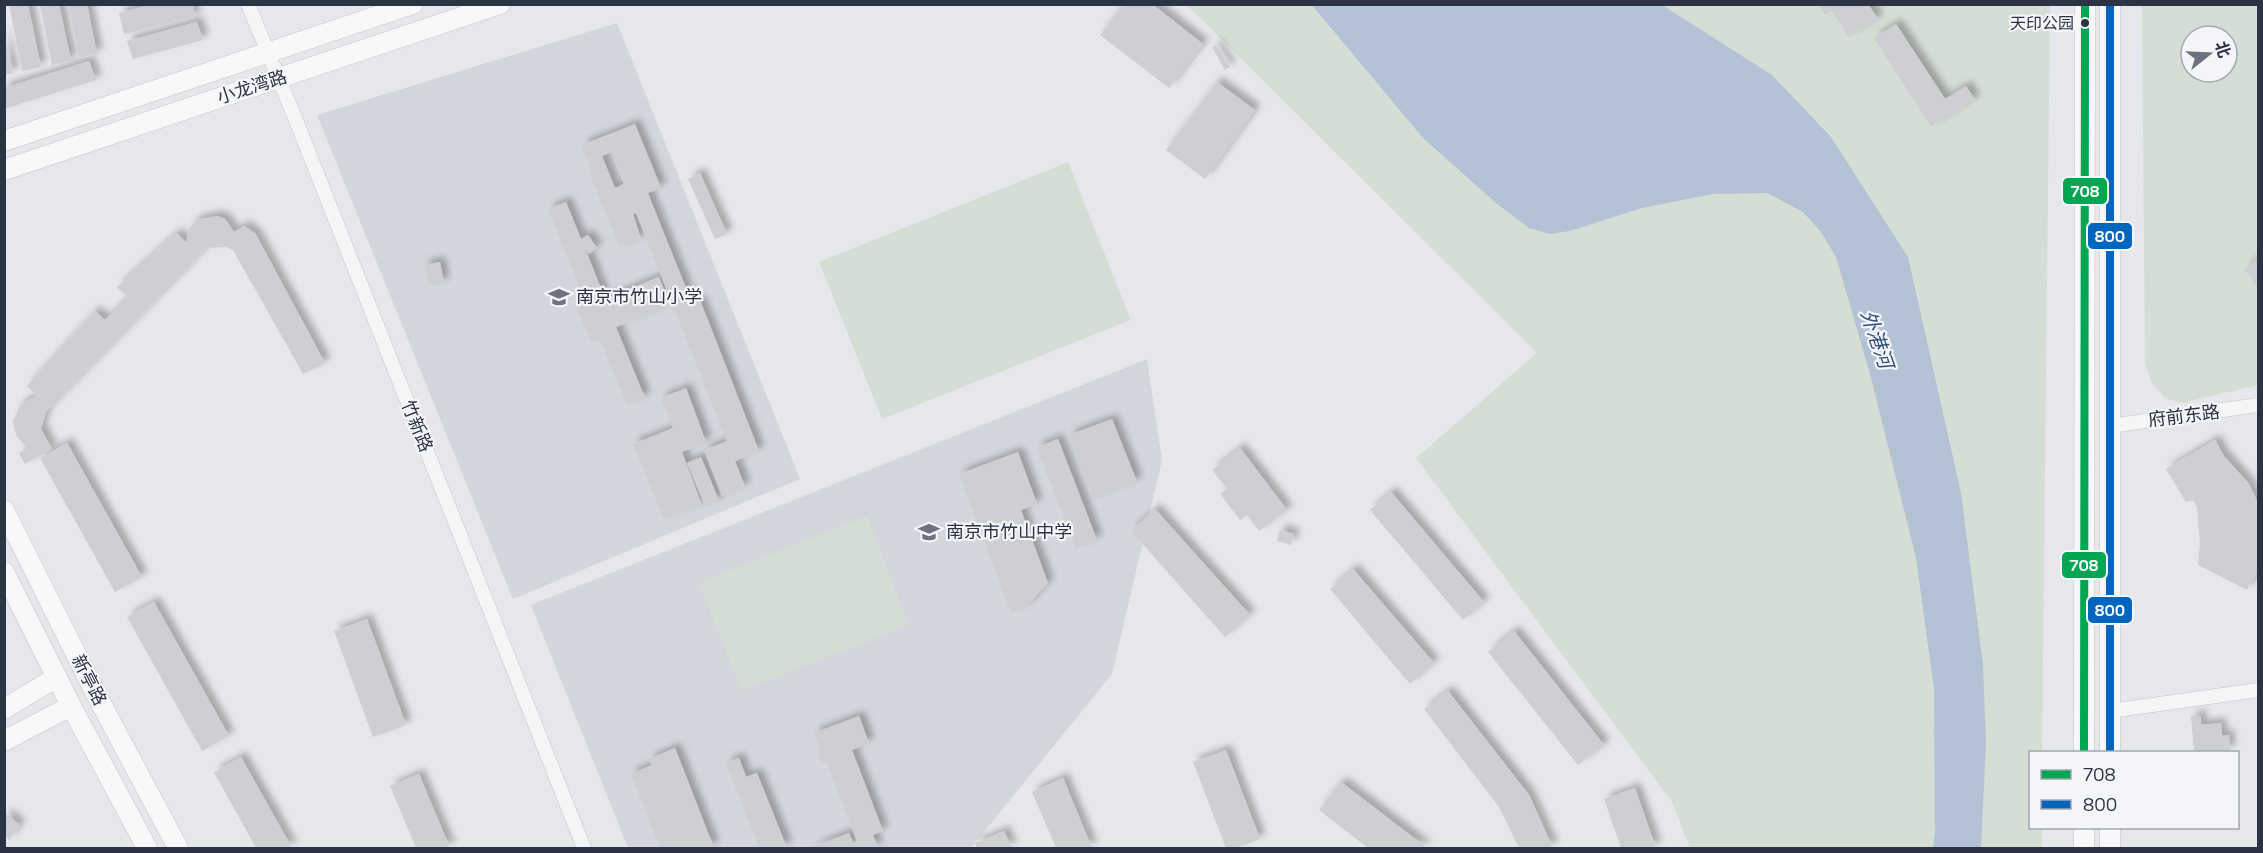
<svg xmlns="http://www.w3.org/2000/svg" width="2263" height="853" font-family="'Space Grotesk','Noto Sans SC',sans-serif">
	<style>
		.built { fill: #d3d6dd }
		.green { fill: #d5ded5; fill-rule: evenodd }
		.water { fill: #b3c2d5 }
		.building { fill: #cdcfd2; fill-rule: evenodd; filter: url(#shadow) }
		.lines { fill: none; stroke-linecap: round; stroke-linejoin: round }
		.minor-casing { stroke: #c3c5c8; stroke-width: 15 }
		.secondary-casing { stroke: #c3c5c8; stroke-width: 21 }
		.minor { stroke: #f4f5f7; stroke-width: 14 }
		.secondary { stroke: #f8f8f8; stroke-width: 20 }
		.bus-1-casing { stroke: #f3f5f9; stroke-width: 12 }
		.bus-2-casing { stroke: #f3f5f9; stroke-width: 12 }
		.bus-1 { stroke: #00a651; stroke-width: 8 }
		.bus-2 { stroke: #0065bd; stroke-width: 8 }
		.bus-dot { fill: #2b3344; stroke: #f3f5f9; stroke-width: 2 }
		.labels { text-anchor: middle; stroke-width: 4.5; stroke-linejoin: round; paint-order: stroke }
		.bus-label { font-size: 16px; fill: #2b3344; stroke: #f3f5f9; text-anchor: end }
		.street-label { font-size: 18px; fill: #2b3344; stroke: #f3f5f9 }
		.poi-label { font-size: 18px; fill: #2b3344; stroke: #f3f5f9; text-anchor: start }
		.water-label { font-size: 20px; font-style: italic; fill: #345079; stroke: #f3f5f9 }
		.line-badge { stroke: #f3f5f9; stroke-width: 2 }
		.badge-label { font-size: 16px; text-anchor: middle; font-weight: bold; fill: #fff }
	</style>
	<defs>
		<filter id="shadow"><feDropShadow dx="5.5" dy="-5.5" stdDeviation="3" flood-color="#0004"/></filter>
	</defs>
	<rect width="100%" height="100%" fill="#e5e7ea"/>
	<path class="built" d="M 617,23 L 800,479 L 513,599 L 317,115 Z
		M 1147,359 L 1162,460 L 1112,674 L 971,848 L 628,848 L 531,605 Z"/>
	<path class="green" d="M 1187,5 L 2050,5 L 2042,752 L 2030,752 L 2030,828 L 2042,828 L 2042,848 L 1690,848 L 1672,802 L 1416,458 L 1537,353 Z
		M 2142,5 L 2258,5 L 2258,385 L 2182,403 L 2165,398 L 2152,383 L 2145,364 ZM 2191,36 L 2227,36 L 2227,72 L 2191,72 Z
		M 1068,162 L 1131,320 L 882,419 L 819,262 Z
		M 867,516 L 909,625 L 742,691 L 699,583 Z"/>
	<path class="water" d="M 1312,5 L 1662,5 L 1772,75 L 1831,137 L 1908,257 L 1961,493 L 1983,664 L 1986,744 L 1981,848 L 1933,848 L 1935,832 L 1934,689 L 1916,558 L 1870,374 L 1836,257 L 1821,232 L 1803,212 L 1767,193 L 1713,194 L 1642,208 L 1570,231 L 1550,234 L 1529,228 L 1496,203 L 1423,138 Z"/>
	<path class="building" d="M 9,4 L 28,4 L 41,67 L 22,71 Z
		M 40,4 L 59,4 L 71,61 L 52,65 Z
		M 68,4 L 87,4 L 97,54 L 79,58 Z
		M 154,4 L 193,4 L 195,17 L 124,34 L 119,13 Z
		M 1124,4 L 1152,4 L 1203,44 L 1169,88 L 1100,35 Z
		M 1818,4 L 1868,4 L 1878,19 L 1849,37 L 1832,11 L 1825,15 Z
		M 197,22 L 203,40 L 133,59 L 127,41 Z
		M 1896,24 L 1945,99 L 1966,86 L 1975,100 L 1931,127 L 1874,38 Z
		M 4,34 L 13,73 L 4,75 Z
		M 1216,45 L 1230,67 L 1225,70 L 1212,47 Z
		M 89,61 L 96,80 L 4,109 L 4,88 Z
		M 1217,82 L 1255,110 L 1205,179 L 1166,150 Z
		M 635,124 L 661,188 L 648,193 L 653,206 L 692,303 L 700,300 L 759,451 L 735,461 L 745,487 L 722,496 L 704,450 L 727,441 L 636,213 L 633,214 L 641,239 L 620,248 L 593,182 L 589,170 L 591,169 L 582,145 ZM 612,152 L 624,184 L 615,188 L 602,156 Z
		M 700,173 L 727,234 L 715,239 L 688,179 Z
		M 566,202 L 581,239 L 588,235 L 597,248 L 589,254 L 585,248 L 605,299 L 659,277 L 670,306 L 616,327 L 645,398 L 627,405 L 600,339 L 591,343 L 577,309 L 587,305 L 548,209 Z
		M 217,216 L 225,219 L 234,232 L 244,226 L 255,233 L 325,363 L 303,374 L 233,250 L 225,247 L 206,248 L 46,412 L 41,429 L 52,449 L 25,464 L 19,453 L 27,449 L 16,435 L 13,421 L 21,404 L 37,396 L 27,386 L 95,311 L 105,320 L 128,297 L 117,287 L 176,233 L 186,242 L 190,228 L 197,220 Z
		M 2258,258 L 2258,288 L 2245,270 Z
		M 440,262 L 444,283 L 429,286 L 424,265 Z
		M 686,388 L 706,442 L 682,452 L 702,505 L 664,520 L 633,444 L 673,428 L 661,398 Z
		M 1112,419 L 1137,482 L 1093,499 L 1069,435 Z
		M 1058,439 L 1097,540 L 1076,548 L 1037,447 Z
		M 2215,440 L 2224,456 L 2249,484 L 2258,503 L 2258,570 L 2247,590 L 2198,565 L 2200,543 L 2197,508 L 2193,500 L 2186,502 L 2166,469 Z
		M 67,443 L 142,577 L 115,592 L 40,458 Z
		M 1240,448 L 1287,510 L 1259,531 L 1247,515 L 1240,520 L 1220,494 L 1227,489 L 1212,470 Z
		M 1018,452 L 1037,504 L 1021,510 L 1048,583 L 1027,606 L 1011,613 L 959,474 Z
		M 701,457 L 719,501 L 705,506 L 687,463 Z
		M 1391,492 L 1484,602 L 1463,620 L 1370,510 Z
		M 1155,509 L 1250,615 L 1225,637 L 1131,531 Z
		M 1280,530 L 1294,534 L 1291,545 L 1277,541 Z
		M 1353,569 L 1434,663 L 1410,684 L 1330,589 Z
		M 154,602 L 229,736 L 202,751 L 127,617 Z
		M 367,619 L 406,725 L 373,737 L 334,631 Z
		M 1514,631 L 1604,745 L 1578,765 L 1488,652 Z
		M 1448,691 L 1529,795 L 1553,848 L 1519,848 L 1499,807 L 1424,709 Z
		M 859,716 L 869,743 L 852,750 L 883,831 L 873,835 L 878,848 L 810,848 L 849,833 L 853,843 L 857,841 L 826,761 L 821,763 L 817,754 L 821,752 L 814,733 Z
		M 2191,716 L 2201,716 L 2201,725 L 2221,723 L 2222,736 L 2229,735 L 2230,751 L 2194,752 Z
		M 675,748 L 714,848 L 660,848 L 631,774 L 652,765 L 649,759 Z
		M 1226,750 L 1260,839 L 1236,848 L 1226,848 L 1193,762 Z
		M 241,757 L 292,848 L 256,848 L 214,772 Z
		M 739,758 L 746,777 L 757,773 L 787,848 L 759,848 L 726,763 Z
		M 419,774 L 450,848 L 416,848 L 390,786 Z
		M 1063,778 L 1092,848 L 1056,848 L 1032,792 Z
		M 1341,782 L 1427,848 L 1368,848 L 1319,810 Z
		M 1635,788 L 1656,848 L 1621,848 L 1604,799 Z
		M 5,813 L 20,825 L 9,840 L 5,836 Z
		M 1004,831 L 1012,848 L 977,848 L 975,843 Z"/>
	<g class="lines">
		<defs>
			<path id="minor" d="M 248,4 L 297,123 L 584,848
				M 2110,426 L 2258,405
				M 2110,711 L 2258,690"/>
			<path id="secondary" d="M 4,141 L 413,4
				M 4,170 L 500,4
				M 4,510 L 96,694 L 178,848
				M 4,572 L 71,706 L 147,848
				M 4,709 L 57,677
				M 4,741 L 71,706
				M 2084,752 L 2085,4
				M 2110,752 L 2110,4
				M 2110,828 L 2110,848
				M 2084,848 L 2084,828"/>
		</defs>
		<use href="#minor" class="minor-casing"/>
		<use href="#secondary" class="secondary-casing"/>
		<use href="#minor" class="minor"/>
		<use href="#secondary" class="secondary"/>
		<defs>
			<path id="bus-1" d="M 2084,752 L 2085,4"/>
			<path id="bus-2" d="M 2110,4 L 2110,752"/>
		</defs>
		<use href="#bus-1" class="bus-1-casing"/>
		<use href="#bus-2" class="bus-2-casing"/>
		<use href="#bus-1" class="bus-1"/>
		<use href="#bus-2" class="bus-2"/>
	</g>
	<defs>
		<symbol id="school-bare" viewBox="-9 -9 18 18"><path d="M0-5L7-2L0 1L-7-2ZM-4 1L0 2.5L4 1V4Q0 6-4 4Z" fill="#6c727e" stroke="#f3f5f9" stroke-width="2.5" paint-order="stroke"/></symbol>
	</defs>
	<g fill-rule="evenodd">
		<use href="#school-bare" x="544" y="282" width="30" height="30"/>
		<use href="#school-bare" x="914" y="517" width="30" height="30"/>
	</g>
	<circle class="bus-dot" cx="2085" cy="23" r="5"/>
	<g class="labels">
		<g class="bus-label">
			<text x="2074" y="29">天印公园</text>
		</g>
		<g class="street-label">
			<text transform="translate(252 87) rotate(-18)" y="6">小龙湾路</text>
			<text transform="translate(2184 416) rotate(-7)" y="6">府前东路</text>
			<text transform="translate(417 426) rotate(68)" y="6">竹新路</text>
			<text transform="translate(89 680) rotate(63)" y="6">新亭路</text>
		</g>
		<g class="poi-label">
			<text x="576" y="303">南京市竹山小学</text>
			<text x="946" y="538">南京市竹山中学</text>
		</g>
		<g class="water-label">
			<text transform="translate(1877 339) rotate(71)" y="7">外港河</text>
		</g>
	</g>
	<g class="line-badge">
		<rect x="2062" y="177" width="46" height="28" rx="6" fill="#00a651"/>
		<rect x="2087" y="222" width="46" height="28" rx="6" fill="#0065bd"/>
		<rect x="2061" y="551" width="46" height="28" rx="6" fill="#00a651"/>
		<rect x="2087" y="596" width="46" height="28" rx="6" fill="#0065bd"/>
	</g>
	<g class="badge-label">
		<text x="2085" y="197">708</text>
		<text x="2110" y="242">800</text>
		<text x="2084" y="571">708</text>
		<text x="2110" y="616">800</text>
	</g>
	<rect width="2263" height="853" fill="none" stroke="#2b3344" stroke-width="12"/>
	<rect x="2029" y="751" width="210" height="78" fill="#f3f5f9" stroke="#a3a7b1" stroke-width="1.5"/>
	<rect x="2041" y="770" width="30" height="9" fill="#00a651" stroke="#a3a7b1" stroke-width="1.5"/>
	<text x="2083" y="781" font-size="18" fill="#2b3344">708</text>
	<rect x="2041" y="800" width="30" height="9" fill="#0065bd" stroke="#a3a7b1" stroke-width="1.5"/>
	<text x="2083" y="811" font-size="18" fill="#2b3344">800</text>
	<g transform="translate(2209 54) rotate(72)"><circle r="28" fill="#f3f5f9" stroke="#a3a7b1" stroke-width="1.5"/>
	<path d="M0-4.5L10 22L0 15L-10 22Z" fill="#6c727e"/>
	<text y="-9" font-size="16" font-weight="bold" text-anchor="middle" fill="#2b3344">北</text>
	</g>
</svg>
